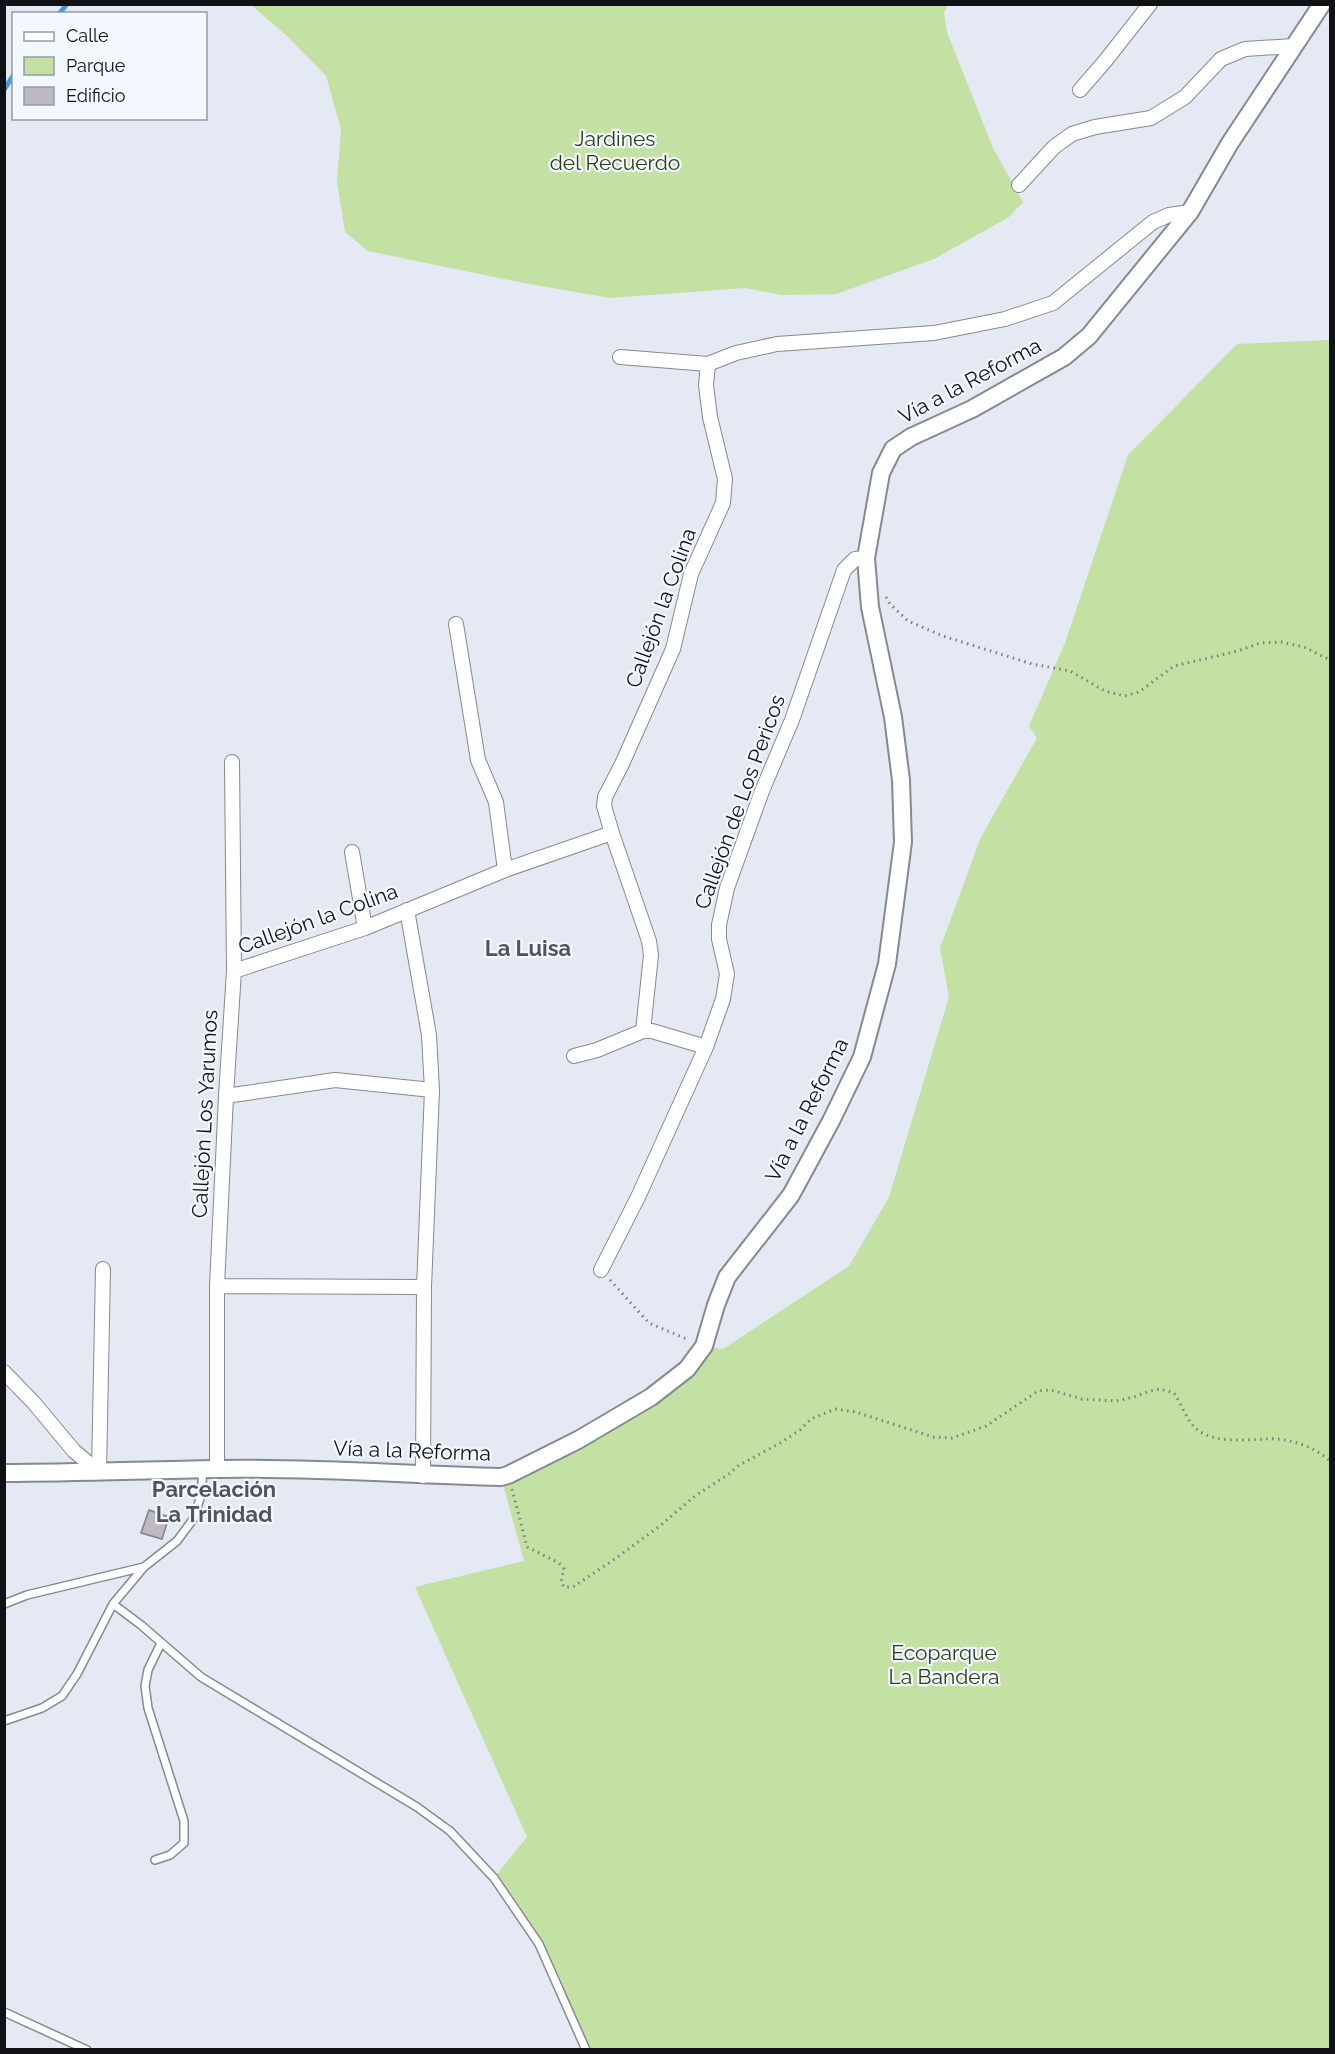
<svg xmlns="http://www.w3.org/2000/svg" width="1335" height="2054" font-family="Raleway,sans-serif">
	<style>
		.green { fill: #c3e1a2 }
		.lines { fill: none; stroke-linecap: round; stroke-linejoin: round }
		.stream { stroke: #479bdc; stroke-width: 5 }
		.building { fill: #beb8c1; stroke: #837e86; stroke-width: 1.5 }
		.service-casing { stroke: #848992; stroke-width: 10 }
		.minor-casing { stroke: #848992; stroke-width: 16 }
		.tertiary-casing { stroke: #848992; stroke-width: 20 }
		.path { stroke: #7a7e84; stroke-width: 3; stroke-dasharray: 1.5 4.5; stroke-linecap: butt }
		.service { stroke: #fff; stroke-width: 7 }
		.minor { stroke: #fff; stroke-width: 14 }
		.tertiary { stroke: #fff; stroke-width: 16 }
		.labels { text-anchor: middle; stroke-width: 4.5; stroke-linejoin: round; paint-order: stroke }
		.park-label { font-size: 21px; fill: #2c3c17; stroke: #f3f7fe }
		.street-label { font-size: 21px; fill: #0f1114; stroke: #f3f7fe }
		.neighbourhood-label { font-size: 22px; font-weight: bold; fill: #50555d; stroke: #f3f7fe }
	</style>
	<rect width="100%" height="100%" fill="#e4e9f3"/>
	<path class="green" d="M 251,5 L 948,5 L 944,13 L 947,32 L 993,148 L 1023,202 L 1009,217 L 934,259 L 836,294 L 781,295 L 745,288 L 610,298 L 524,283 L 368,251 L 345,232 L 337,182 L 341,129 L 326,76 L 287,36 Z
		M 1330,340 L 1330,2049 L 586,2049 L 539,1944 L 494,1878 L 527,1837 L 415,1587 L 524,1561 L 501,1477 L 651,1397 L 704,1346 L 723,1349 L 849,1266 L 889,1197 L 949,997 L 940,948 L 981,837 L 1037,738 L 1029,726 L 1065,643 L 1128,455 L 1237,344 Z"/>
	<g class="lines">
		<path class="stream" d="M 59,14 L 67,4
			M 4,90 L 14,74"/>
	</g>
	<path class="building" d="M 149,1510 L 169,1517 L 162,1539 L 141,1533 Z"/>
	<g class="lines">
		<defs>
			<path id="service" d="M 4,1604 L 27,1595 L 144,1567 L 177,1541 L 194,1518 L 201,1495 L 203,1470
				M 113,1604 L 141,1625 L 201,1677 L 417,1807 L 450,1831 L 494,1878 L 539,1944 L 586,2050
				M 4,1721 L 42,1708 L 62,1696 L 77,1674 L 113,1604 L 144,1567
				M 155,1860 L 170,1855 L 184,1843 L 184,1821 L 148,1708 L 145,1686 L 148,1670 L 161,1643
				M 4,2012 L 87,2050"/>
			<path id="minor" d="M 1080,90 L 1106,60 L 1150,4
				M 1019,185 L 1054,147 L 1072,134 L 1095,127 L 1151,118 L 1185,97 L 1221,59 L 1245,49 L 1294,46
				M 620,357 L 708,364 L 736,353 L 777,344 L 934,333 L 1005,319 L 1053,303 L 1153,222 L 1169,215 L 1190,212
				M 456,624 L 478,760 L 496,802 L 505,870
				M 612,833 L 649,941 L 651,955 L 643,1031
				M 352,852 L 365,928
				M 407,910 L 429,1035 L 432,1090 L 424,1287 L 423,1476
				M 234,971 L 365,928 L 505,870 L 612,833 L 604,806 L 605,797 L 622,764 L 673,649 L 691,574 L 723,503 L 725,479 L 710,417 L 706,385 L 708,364
				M 574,1056 L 597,1050 L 643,1031 L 652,1031 L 706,1047
				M 226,1096 L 335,1080 L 432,1090
				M 601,1270 L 638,1197 L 706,1047 L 723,999 L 727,974 L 719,939 L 719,925 L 727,888 L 762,791 L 792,720 L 844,570 L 855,559 L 866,558
				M 217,1286 L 424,1287
				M 4,1372 L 34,1403 L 74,1451 L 99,1472
				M 217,1469 L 217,1286 L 226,1096 L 234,971 L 232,762
				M 99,1472 L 103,1269"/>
			<path id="tertiary" d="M 4,1473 C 76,1473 147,1470 218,1469 C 313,1467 407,1475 501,1477 L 508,1475 L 578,1440 L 651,1397 L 687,1369 L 704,1346 L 716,1305 L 727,1277 L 791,1195 L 831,1121 L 862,1057 L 887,964 L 903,842 L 901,780 L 893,717 L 870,607 L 866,558 L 881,473 L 893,449 L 911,437 L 972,409 L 1064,357 L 1089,336 L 1190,212 L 1230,143 L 1322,4"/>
		</defs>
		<use href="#service" class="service-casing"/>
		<use href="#minor" class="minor-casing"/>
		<use href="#tertiary" class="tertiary-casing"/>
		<path class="path" d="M 886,597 L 890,604 L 908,621 L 943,636 L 1032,664 L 1070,671 L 1105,691 L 1124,696 L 1139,692 L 1174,666 L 1238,651 L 1260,643 L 1281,642 L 1304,647 L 1330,660
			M 610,1280 L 649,1323 L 689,1340
			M 512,1489 L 527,1547 L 559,1563 L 564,1569 L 561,1582 L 564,1587 L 573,1587 L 615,1559 L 661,1525 L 695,1496 L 729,1474 L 738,1466 L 780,1443 L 800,1430 L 811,1419 L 835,1409 L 856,1412 L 933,1437 L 952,1438 L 986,1426 L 1038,1391 L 1051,1390 L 1082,1399 L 1116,1401 L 1134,1397 L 1150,1391 L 1160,1389 L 1174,1393 C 1182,1404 1187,1423 1199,1431 C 1217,1443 1245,1440 1266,1439 C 1286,1437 1316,1447 1330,1461"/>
		<use href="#service" class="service"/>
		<use href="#minor" class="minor"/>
		<use href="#tertiary" class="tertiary"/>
	</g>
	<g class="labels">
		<g class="park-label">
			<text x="615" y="146">Jardines<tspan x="615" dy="24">del Recuerdo</tspan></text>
			<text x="944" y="1660">Ecoparque<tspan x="944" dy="24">La Bandera</tspan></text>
		</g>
		<g class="street-label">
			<text transform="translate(970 381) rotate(-28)" y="7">Vía a la Reforma</text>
			<text transform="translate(661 608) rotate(-70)" y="7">Callejón la Colina</text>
			<text transform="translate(740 802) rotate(-70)" y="7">Callejón de Los Pericos</text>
			<text transform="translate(318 919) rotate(-20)" y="7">Callejón la Colina</text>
			<text transform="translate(807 1110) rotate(-63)" y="7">Vía a la Reforma</text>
			<text transform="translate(205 1114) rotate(-87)" y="7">Callejón Los Yarumos</text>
			<text transform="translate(412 1451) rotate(2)" y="7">Vía a la Reforma</text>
		</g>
		<g class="neighbourhood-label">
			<text x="528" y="956">La Luisa</text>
			<text x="214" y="1497">Parcelación<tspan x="214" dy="25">La Trinidad</tspan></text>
		</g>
	</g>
	<rect width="1335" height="2054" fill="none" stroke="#0f1114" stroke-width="12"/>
	<rect x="12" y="12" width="195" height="108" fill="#f3f7fe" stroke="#989ba0" stroke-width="1.5"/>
	<rect x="24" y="32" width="30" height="9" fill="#ffffff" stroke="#989ba0" stroke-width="1.5"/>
	<text x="66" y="42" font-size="18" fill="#0f1114">Calle</text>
	<rect x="24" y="57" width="30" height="18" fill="#c3e1a2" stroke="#989ba0" stroke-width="1.5"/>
	<text x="66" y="72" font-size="18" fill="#0f1114">Parque</text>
	<rect x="24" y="87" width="30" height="18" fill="#beb8c1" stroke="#989ba0" stroke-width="1.5"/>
	<text x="66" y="102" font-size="18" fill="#0f1114">Edificio</text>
</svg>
